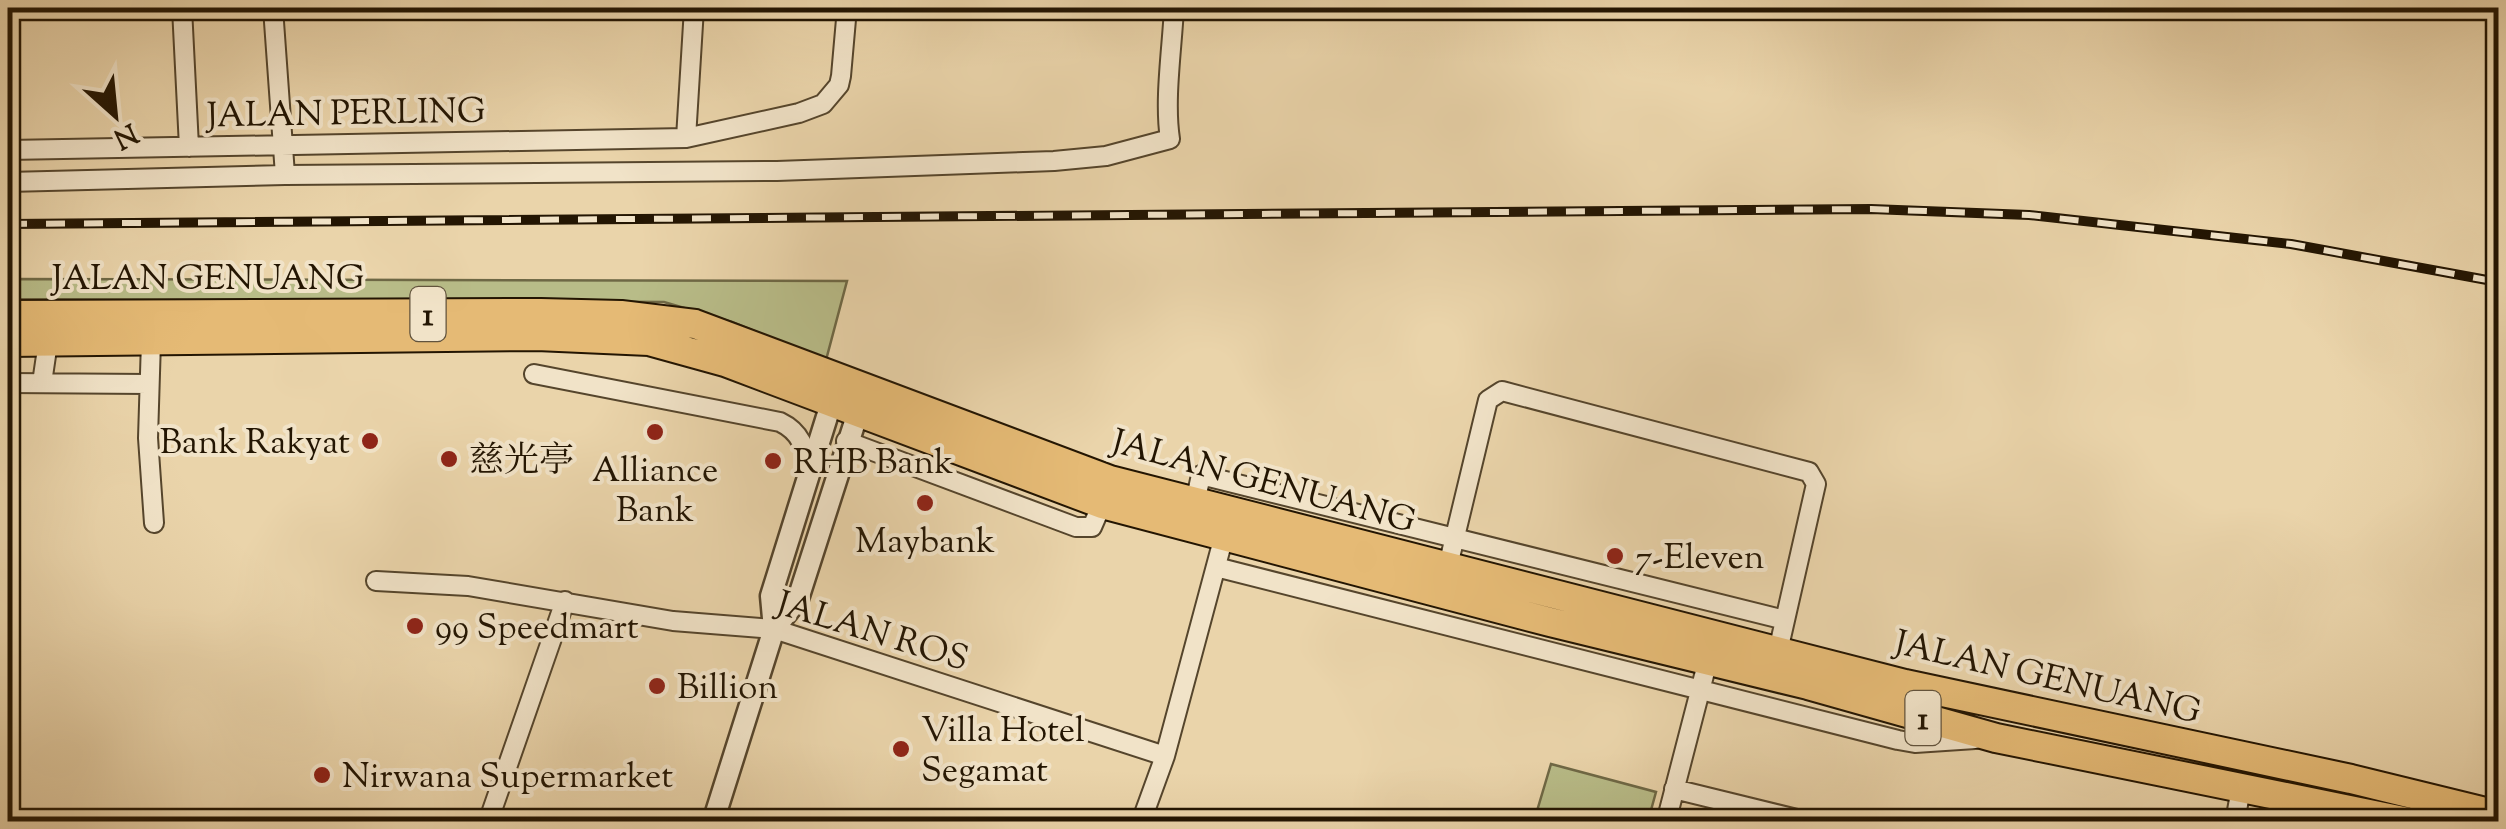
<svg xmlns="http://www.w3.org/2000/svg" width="2506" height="829" font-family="'Sorts Mill Goudy','Noto Serif SC',serif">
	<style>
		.green { fill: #b8bc88; stroke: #6e6845; stroke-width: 2.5 }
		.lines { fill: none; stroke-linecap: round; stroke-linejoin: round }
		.minor-casing { stroke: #55452c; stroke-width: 22 }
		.tertiary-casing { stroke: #55452c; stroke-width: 25 }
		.trunk-casing { stroke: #231502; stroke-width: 32 }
		.minor { stroke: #f1e3c8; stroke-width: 18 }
		.tertiary { stroke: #f1e3c8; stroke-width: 20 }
		.trunk { stroke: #e5ba75; stroke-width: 28 }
		.rail-casing { stroke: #231502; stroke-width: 10 }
		.rail { stroke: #f1e3c8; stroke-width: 6; stroke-dasharray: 19; stroke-linecap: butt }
		.poi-dot { fill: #8f2418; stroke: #f1e3c8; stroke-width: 4 }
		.labels { text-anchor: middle; stroke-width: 8; stroke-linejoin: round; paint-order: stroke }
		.shield { fill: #f1e3c8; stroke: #61533d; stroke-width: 2.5 }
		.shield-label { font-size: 32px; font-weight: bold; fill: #231502 }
		.street-label { font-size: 35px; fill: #231502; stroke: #f1e3c8 }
		.poi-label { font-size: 35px; fill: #231502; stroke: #f1e3c8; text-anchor: start }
	</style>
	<rect width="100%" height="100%" fill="#ead4aa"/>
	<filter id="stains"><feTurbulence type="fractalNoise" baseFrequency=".002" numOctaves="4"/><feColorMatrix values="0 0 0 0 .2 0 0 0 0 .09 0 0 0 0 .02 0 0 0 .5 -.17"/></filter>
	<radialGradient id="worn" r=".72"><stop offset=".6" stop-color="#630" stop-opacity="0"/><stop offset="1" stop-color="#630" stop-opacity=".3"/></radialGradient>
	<path class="green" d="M 8,279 L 847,281 L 826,360 L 732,322 L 664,302 L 8,299 Z
		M 1551,764 L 1656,792 L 1648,821 L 1534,821 Z"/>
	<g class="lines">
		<defs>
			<path id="minor" d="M 182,8 L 189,147
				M 273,8 L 285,175
				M 1365,9 L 1365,8
				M 686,138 L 694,8
				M 8,150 L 686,138 L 799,113 L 823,104 L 839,85 L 841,76 L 847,8
				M 8,182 L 285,175 L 777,171 L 1054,161 L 1106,156 L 1170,139 C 1164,100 1172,49 1174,8
				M 151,341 L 148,438 L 154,523
				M 534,374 L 780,422 C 803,433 805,450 810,474
				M 8,383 L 149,384
				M 42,383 L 48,342
				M 846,441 L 1076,527 L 1092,527 L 1102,504
				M 1195,503 L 1201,475 L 1785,620
				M 1216,567 L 1898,740 L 1915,743 L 1975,739
				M 1446,574 L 1488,400 L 1502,391 L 1809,472 L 1816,484 L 1778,651
				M 376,581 L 468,586 L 673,621 L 774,629 L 1165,756
				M 1674,789 L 1809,822
				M 488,822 L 565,601
				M 1141,822 L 1165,756 L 1224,536
				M 1666,822 L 1708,660
				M 2235,822 L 2241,788"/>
			<path id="tertiary" d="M 774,629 L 771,596 L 835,391
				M 713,822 L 774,629 L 798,599 L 862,400"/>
			<path id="trunk" d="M 8,315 L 541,313 L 621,315 L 695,324 L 1110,480 L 1905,684 L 2351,779 L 2498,815
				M 8,342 L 537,336 L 649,341 L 725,362 L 1102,504 L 1550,622 L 1808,685 L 1996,738 L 2408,822"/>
		</defs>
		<use href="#minor" class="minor-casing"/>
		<use href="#tertiary" class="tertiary-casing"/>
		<use href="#trunk" class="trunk-casing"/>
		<use href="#minor" class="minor"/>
		<use href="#tertiary" class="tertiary"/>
		<use href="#trunk" class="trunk"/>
		<defs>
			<path id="rail" d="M 8,224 L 1871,209 L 2029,215 L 2291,244 L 2498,282"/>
		</defs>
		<use href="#rail" class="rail-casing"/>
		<use href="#rail" class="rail"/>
	</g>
	<g class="poi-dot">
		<circle cx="655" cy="432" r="10"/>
		<circle cx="370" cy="441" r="10"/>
		<circle cx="449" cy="459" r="10"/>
		<circle cx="773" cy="461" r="10"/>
		<circle cx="925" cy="503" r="10"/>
		<circle cx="1615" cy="556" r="10"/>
		<circle cx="415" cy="626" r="10"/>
		<circle cx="657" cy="686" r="10"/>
		<circle cx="901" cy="749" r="10"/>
		<circle cx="322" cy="775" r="10"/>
	</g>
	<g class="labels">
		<g class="shield">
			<rect x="410.5" y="287" width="35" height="54" rx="8"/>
			<rect x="1905.5" y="691" width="35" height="54" rx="8"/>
		</g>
		<g class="shield-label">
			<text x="428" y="325">1</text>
			<text x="1923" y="729">1</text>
		</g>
		<g class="street-label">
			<text transform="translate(346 112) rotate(-1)" y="12">JALAN PERLING</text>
			<text x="208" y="289">JALAN GENUANG</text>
			<text transform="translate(1264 480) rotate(15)" y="12">JALAN GENUANG</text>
			<text transform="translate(873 630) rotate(17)" y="12">JALAN ROS</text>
			<text transform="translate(2048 676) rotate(13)" y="12">JALAN GENUANG</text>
		</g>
		<g class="poi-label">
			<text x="350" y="453" text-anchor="end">Bank Rakyat</text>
			<text x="469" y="471">慈光亭</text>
			<text x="793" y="473">RHB Bank</text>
			<text x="655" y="481" text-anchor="middle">Alliance<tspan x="655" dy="40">Bank</tspan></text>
			<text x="925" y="552" text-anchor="middle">Maybank</text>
			<text x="1635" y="568">7-Eleven</text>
			<text x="435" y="638">99 Speedmart</text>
			<text x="677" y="698">Billion</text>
			<text x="921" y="741">Villa Hotel<tspan x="921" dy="40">Segamat</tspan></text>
			<text x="342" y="787">Nirwana Supermarket</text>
		</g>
	</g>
	<rect width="2506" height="829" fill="none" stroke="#ead4aa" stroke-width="40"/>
	<rect x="10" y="10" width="2486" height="809" fill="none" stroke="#231502" stroke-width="5"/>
	<rect x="20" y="20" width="2466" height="789" fill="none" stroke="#231502" stroke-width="2.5"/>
	<g transform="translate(115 115) rotate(153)" stroke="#f1e3c8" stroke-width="8" paint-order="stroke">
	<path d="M0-8L18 38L0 25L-18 38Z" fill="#231502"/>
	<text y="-15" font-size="28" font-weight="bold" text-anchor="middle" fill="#231502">N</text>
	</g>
	<rect width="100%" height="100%" filter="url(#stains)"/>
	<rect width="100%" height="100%" fill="url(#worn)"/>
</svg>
